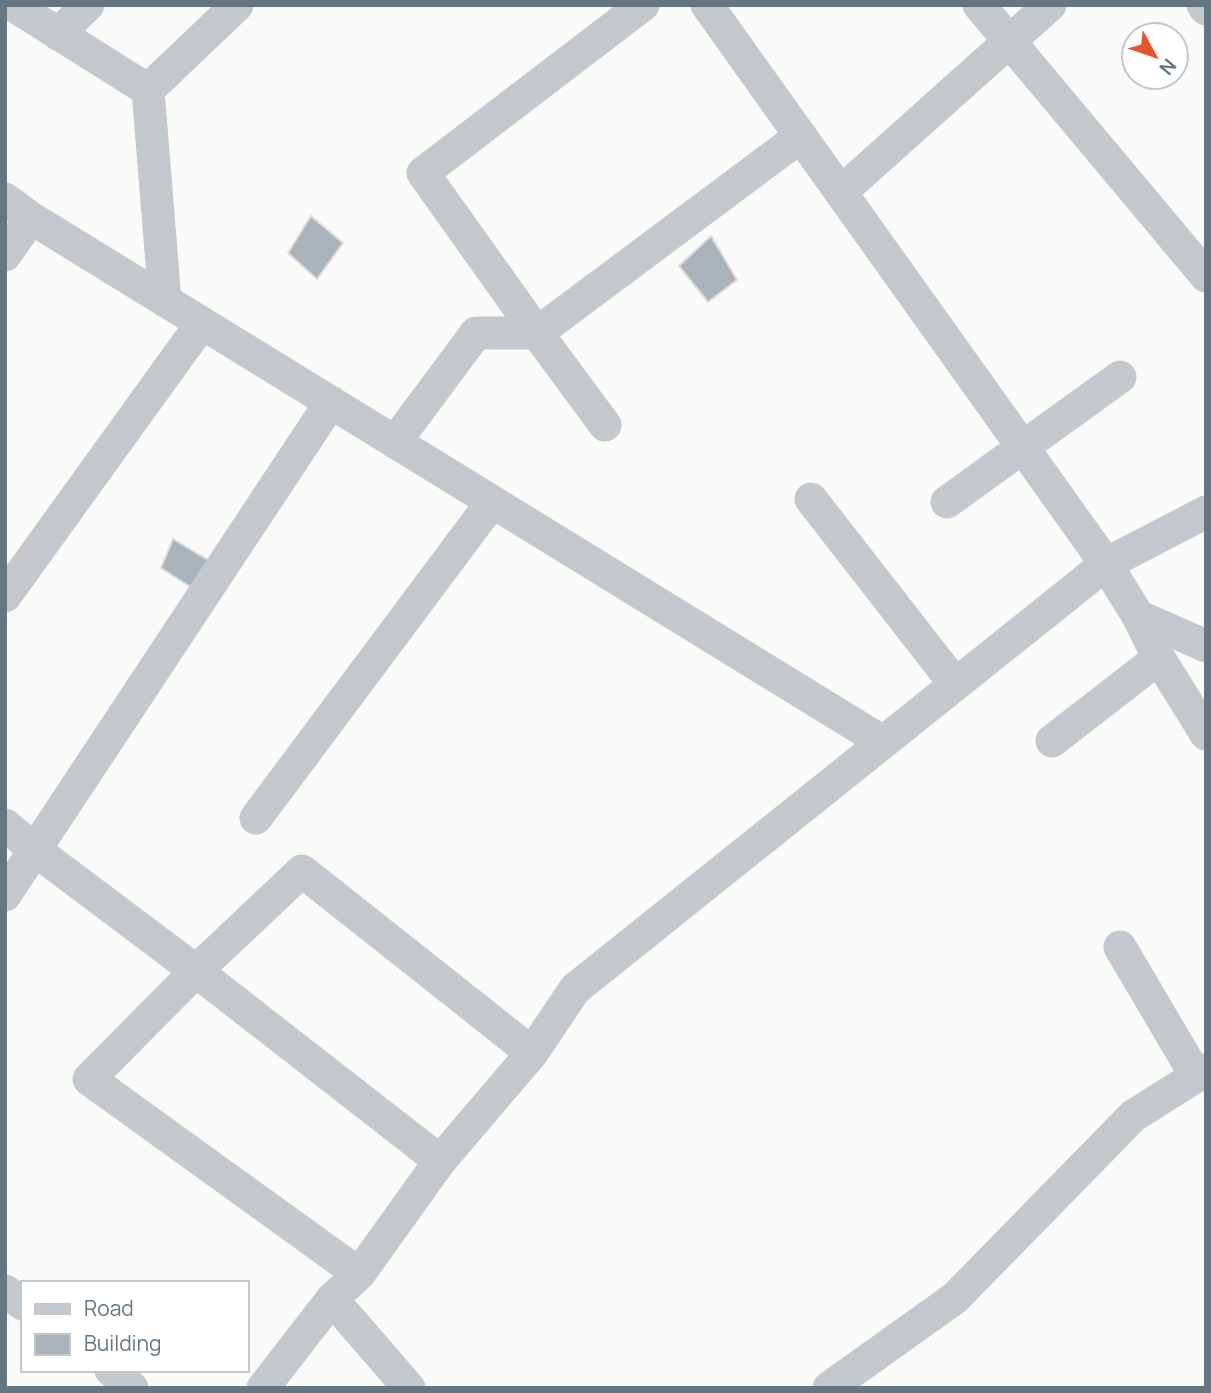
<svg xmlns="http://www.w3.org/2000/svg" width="1211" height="1393" font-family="Manrope,sans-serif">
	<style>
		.building { fill: #aab3b9; stroke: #dcdcda; stroke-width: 2 }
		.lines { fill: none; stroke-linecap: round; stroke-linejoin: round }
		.minor { stroke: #c3c8cc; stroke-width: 33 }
	</style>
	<rect width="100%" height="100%" fill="#fafaf8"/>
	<path class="building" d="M 311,216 L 343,243 L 317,279 L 288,253 Z
		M 711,236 L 737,280 L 708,302 L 679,266 Z
		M 173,539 L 218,566 L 200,593 L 161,568 Z"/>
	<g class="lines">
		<path class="minor" d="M 13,5 L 148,90 L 165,301
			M 643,5 L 423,173 L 537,333 L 801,136
			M 707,5 L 1106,564 L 1138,616 L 1159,658 L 1206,734
			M 979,5 L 1206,276
			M 1203,5 L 1206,9
			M 58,34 L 88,5
			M 148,90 L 237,5
			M 841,192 L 1050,5
			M 5,199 L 31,218
			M 5,255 L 31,218 L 883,742
			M 395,442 L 476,333 L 537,333 L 605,425
			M 811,499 L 955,684
			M 947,502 L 1120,377
			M 5,596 L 202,323
			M 1138,616 L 1206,646
			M 1052,741 L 1159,658
			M 256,818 L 492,502
			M 5,825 L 35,850 L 196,971 L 440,1161
			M 5,895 L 331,402
			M 1120,947 L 1196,1076
			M 359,1274 L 89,1079 L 196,971 L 302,871 L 532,1053
			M 5,1291 L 23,1304
			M 332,1299 L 409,1388
			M 111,1370 L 132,1388
			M 263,1388 L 332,1299 L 359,1274 L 440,1161 L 532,1053 L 575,989 L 1106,564 L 1206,512
			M 829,1388 L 955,1298 L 1133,1116 L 1206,1070"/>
	</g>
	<rect width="1211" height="1393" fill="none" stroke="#657683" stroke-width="14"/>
	<rect x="21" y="1281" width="228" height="91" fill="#ffffff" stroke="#c1c8cd" stroke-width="2"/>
	<rect x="35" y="1304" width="35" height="10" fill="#c3c8cc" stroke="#c1c8cd" stroke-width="2"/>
	<text x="84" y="1316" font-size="21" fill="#657683">Road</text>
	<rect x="35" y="1334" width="35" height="21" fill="#aab3b9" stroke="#c1c8cd" stroke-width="2"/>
	<text x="84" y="1351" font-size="21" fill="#657683">Building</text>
	<g transform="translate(1155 56) rotate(130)"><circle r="33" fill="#ffffff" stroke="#c1c8cd" stroke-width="2"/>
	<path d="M0-5L12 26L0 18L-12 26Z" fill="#e4572e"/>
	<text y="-10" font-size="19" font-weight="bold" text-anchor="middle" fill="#657683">N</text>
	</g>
</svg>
